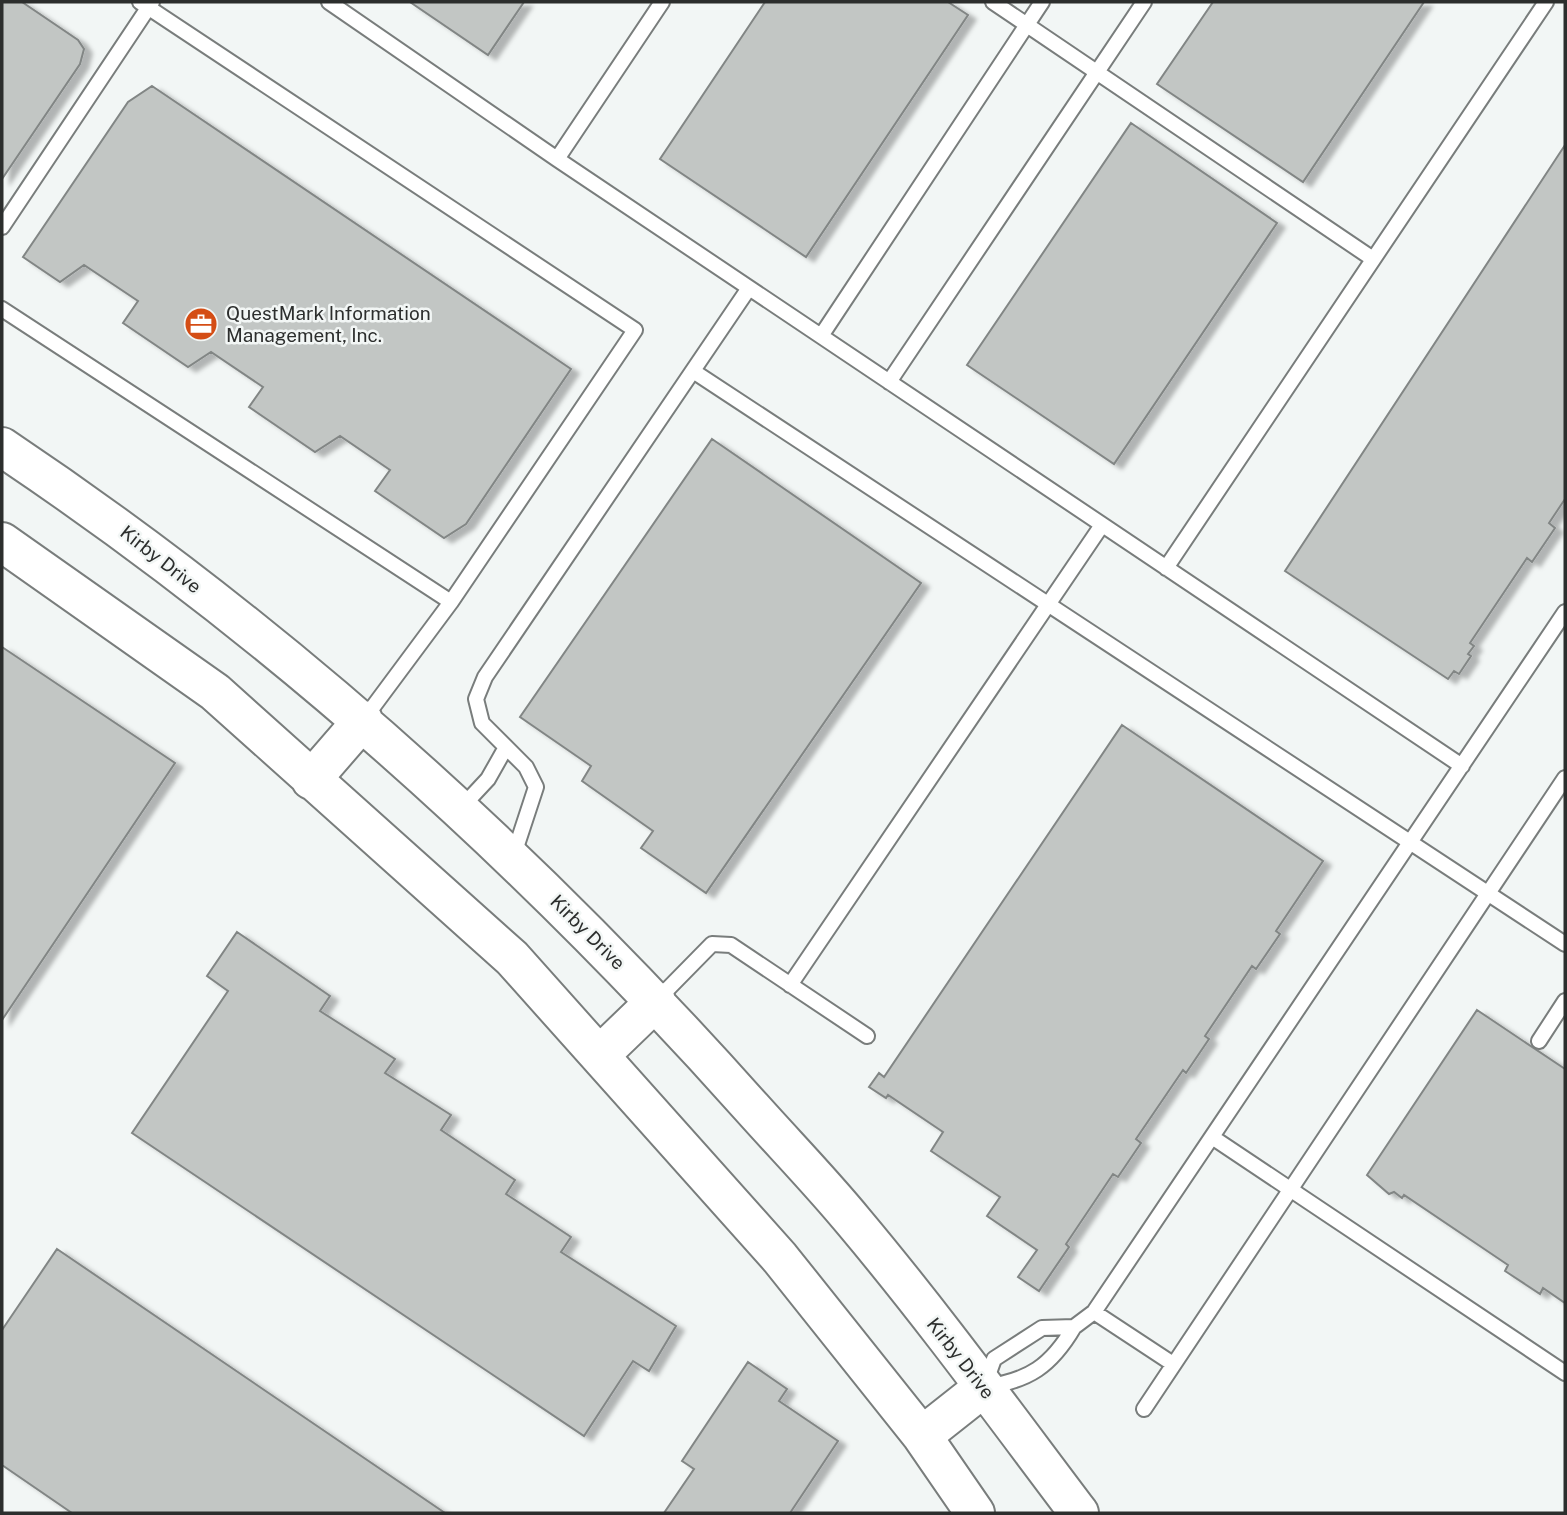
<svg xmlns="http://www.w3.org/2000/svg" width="1567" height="1515" font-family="'Public Sans',sans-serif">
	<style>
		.building { fill: #c2c6c4; stroke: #828685; stroke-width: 2; filter: url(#shadow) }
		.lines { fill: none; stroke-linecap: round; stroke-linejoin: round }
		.service-casing { stroke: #797d7c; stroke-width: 18 }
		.secondary-casing { stroke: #797d7c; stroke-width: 42 }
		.service { stroke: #fff; stroke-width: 14 }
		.secondary { stroke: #fff; stroke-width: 38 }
		.labels { text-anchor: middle; stroke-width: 5; stroke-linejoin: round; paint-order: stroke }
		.poi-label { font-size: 19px; fill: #2c2e2d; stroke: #f2f6f5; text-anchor: start }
		.street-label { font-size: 19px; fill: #2c2e2d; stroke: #f2f6f5 }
	</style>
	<defs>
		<filter id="shadow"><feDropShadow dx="8" dy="4.5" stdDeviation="2" flood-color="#0004"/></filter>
	</defs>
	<rect width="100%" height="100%" fill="#f2f6f5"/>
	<path class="building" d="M 2,2 L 22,2 L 78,40 L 84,49 L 80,64 L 2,179 Z
		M 410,2 L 524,2 L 488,55 Z
		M 765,2 L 948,2 L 968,15 L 806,257 L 660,159 Z
		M 1213,2 L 1424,2 L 1303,182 L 1157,84 Z
		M 152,86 L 571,369 L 466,524 L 444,538 L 375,491 L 390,470 L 340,436 L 315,452 L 249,407 L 263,387 L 211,352 L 188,367 L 123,323 L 138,301 L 84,265 L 60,282 L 23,257 L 128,102 Z
		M 1131,123 L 1277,223 L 1114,464 L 967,365 Z
		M 1565,145 L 1565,499 L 1549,523 L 1555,528 L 1532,562 L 1527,558 L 1470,643 L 1474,646 L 1468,654 L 1471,656 L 1459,674 L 1454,671 L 1448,679 L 1285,571 Z
		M 712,439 L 921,583 L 706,893 L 641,848 L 653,831 L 582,781 L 591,766 L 520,717 Z
		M 2,647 L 175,763 L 2,1020 Z
		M 1122,725 L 1323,861 L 1276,931 L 1280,934 L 1256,969 L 1252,966 L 1205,1036 L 1209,1039 L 1186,1073 L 1183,1070 L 1136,1139 L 1141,1143 L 1118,1177 L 1113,1174 L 1066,1244 L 1069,1247 L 1039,1291 L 1018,1277 L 1037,1250 L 987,1216 L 1000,1197 L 931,1151 L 943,1132 L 888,1095 L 886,1098 L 869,1087 L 879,1073 L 884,1077 Z
		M 237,932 L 330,996 L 320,1011 L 395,1059 L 385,1073 L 451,1115 L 441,1130 L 515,1180 L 506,1194 L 571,1237 L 561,1252 L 676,1326 L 649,1371 L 633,1361 L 584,1436 L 132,1133 L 228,991 L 207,976 Z
		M 1477,1010 L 1565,1069 L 1565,1303 L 1543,1288 L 1540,1294 L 1505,1271 L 1508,1265 L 1404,1195 L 1402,1198 L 1394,1192 L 1389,1194 L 1367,1175 Z
		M 57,1249 L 445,1513 L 72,1513 L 2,1465 L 2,1330 Z
		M 748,1362 L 787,1389 L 779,1401 L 838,1441 L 790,1513 L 664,1513 L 694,1469 L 682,1461 Z"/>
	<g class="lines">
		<defs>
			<path id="service" d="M 140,2 L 635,330 L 451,602 L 364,719
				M 329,2 L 557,159 L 1462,766
				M 993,2 L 1373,259
				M 557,159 L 662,2
				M 2,227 L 152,2
				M 2,309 L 451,602
				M 821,336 L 1042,2
				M 693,371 L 1565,944
				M 889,382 L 1144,2
				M 1166,568 L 1546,2
				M 460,809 L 488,779 L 505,749
				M 513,857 L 536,787 L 526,767 L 482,723 L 476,699 L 485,677 L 749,288
				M 790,985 L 1102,525
				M 656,1001 L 712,944 L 731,945 L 867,1036
				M 1539,1041 L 1565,1001
				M 1212,1137 L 1565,1373
				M 1094,1312 L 1173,1364
				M 1074,1327 L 1094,1312 L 1565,612
				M 1074,1327 C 1051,1366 1029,1381 984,1387 L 994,1359 L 1042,1328 Z
				M 1144,1409 L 1565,778"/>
			<path id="secondary" d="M 2,447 C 280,633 529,858 752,1108 C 786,1146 822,1183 854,1222 C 933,1316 1005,1415 1079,1513
				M 2,542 L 215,692 L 512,958 L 780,1258 L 922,1436 L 975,1513
				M 311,780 L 363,720
				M 600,1055 L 656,1001
				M 922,1436 L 984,1387"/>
		</defs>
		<use href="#service" class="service-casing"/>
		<use href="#secondary" class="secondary-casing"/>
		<use href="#service" class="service"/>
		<use href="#secondary" class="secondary"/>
	</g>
	<defs>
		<symbol id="office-disc" viewBox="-11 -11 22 22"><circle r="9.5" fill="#d44d15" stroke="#f2f6f5"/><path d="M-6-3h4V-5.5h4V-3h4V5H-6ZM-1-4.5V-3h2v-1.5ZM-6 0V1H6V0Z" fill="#fff"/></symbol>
	</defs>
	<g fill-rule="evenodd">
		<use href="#office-disc" x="182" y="305" width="38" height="38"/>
	</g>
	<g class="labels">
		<g class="poi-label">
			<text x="226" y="320">QuestMark Information<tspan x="226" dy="22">Management, Inc.</tspan></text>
		</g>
		<g class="street-label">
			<text transform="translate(161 559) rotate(38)" y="7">Kirby Drive</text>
			<text transform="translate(588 932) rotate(45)" y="7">Kirby Drive</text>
			<text transform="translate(961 1358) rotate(52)" y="7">Kirby Drive</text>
		</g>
	</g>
	<rect width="1567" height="1515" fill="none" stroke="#2c2e2d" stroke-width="7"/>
</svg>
